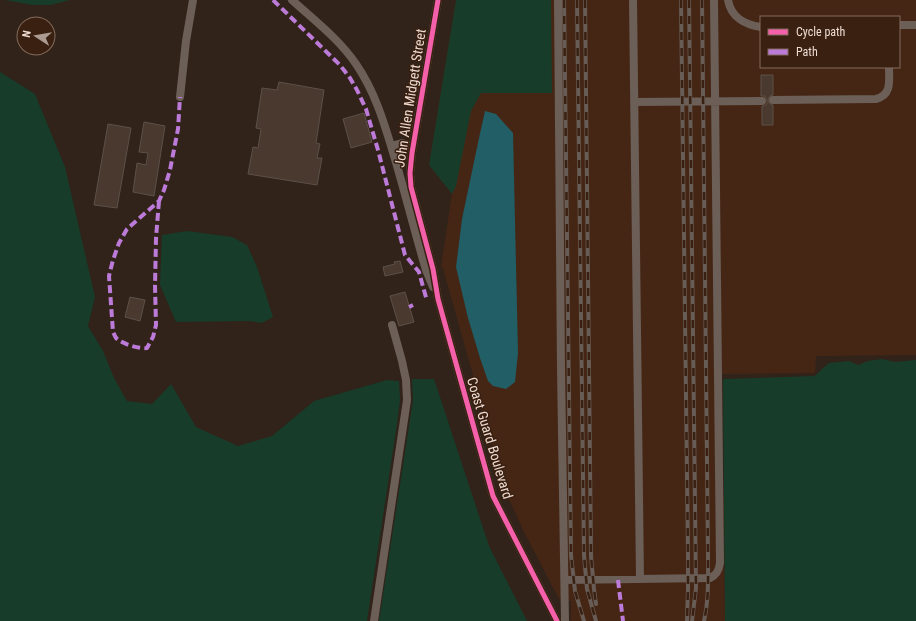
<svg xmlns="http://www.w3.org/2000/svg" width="916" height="621" font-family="'Roboto Condensed',sans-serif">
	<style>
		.built { fill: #452615; fill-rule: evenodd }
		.green { fill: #173c2a }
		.water { fill: #215e66 }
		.building { fill: #4a392e; stroke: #5c5048 }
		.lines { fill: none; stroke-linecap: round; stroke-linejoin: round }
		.minor { stroke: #6b5f57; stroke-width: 8 }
		.rail-casing { stroke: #675d56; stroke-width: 4 }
		.rail { stroke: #3a2011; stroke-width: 2.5; stroke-dasharray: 8; stroke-linecap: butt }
		.quiet { stroke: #bd7bd9; stroke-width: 4; stroke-dasharray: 8 4; stroke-linecap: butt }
		.cycleway-casing { stroke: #3a2011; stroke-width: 8 }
		.cycleway { stroke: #f560ab; stroke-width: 5 }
		.labels { text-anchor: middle; stroke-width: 3; stroke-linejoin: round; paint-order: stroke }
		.street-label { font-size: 14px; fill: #eddbd1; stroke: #3a2011 }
	</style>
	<rect width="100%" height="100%" fill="#31231a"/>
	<path class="built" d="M 456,0 L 916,0 L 916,355 L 816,356 L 815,373 L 722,374 L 725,621 L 571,621 L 571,601 L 559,599 L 523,530 L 505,490 L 443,268 L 441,267 L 452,194 L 429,165 ZM 761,17 L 899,17 L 899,67 L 761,67 Z"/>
	<path class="green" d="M 5,0 L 70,0 L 51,5 L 32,5 Z
		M 456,0 L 551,0 L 552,93 L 481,93 L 471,111 L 456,186 L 452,194 L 429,165 Z
		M 0,72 L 35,94 L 65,167 L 95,297 L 88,326 L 103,351 L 114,378 L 127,401 L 152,404 L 171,384 L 196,427 L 238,446 L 272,436 L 314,401 L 387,380 L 399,381 L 400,400 L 397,424 L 367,621 L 0,621 Z
		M 187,231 L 232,237 L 247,245 L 257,267 L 273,317 L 262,323 L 250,321 L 176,322 L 160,285 L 162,235 Z
		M 882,359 L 895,362 L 916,360 L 916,621 L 725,621 L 723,379 L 815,376 L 821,370 L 829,363 L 849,361 L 858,365 L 868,361 Z
		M 412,379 L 434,379 L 489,546 L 527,621 L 379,621 L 413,400 Z"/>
	<path class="water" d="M 485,111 L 496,114 L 513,133 L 518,353 L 515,382 L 506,389 L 493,386 L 488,381 L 480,358 L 468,318 L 456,267 L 462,219 L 479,138 Z"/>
	<path class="building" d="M 761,75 L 773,75 L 773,95 L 770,96 L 768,100 L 769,103 L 773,105 L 773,125 L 762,125 L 762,106 L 764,106 L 767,104 L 767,101 L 765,96 L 761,96 Z
		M 279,82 L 324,90 L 316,143 L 320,144 L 317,158 L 322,158 L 317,185 L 248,174 L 253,147 L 258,148 L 261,129 L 256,128 L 262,88 L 277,90 Z
		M 364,113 L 372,142 L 351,148 L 343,119 Z
		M 144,122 L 165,126 L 154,196 L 133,192 L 137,163 L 146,165 L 148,153 L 139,152 Z
		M 108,124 L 131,128 L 117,208 L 94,205 Z
		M 400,261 L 403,272 L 385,276 L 383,267 L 395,264 L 394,262 Z
		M 405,292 L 414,322 L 399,326 L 390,296 Z
		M 130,297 L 145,300 L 140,321 L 125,317 Z"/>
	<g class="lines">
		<path class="minor" d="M 292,0 C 314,20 339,39 356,64 C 376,93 385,126 395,159 C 406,196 415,233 426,270 L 433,287
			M 438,0 L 412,153 L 410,173 L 411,187 L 433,269 L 438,299 L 493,496 L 557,621
			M 558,0 L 561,369 L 565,621
			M 633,0 L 640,579
			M 728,0 C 731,17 745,25 761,27
			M 899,25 L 916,25
			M 180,97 L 186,41 L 193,0
			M 773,100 L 876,99 C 892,95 889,81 889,67
			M 634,102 L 762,101
			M 391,146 L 402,143 L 413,146
			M 565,580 L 710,578 C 717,575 719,570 720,563 L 714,0
			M 374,621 L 407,400 L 406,380 L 402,361 L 392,325"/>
		<defs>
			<path id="rail" d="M 564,0 L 571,555 L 575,591 L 584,621
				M 577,0 L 584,555 L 587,589 L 596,621
				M 585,0 L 591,556 L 594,589 L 596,604
				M 681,0 L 688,554 L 688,588 L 687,621
				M 689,0 L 696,588 L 692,621
				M 702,0 L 708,554 C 708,577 709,599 704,621"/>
		</defs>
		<use href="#rail" class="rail-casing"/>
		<use href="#rail" class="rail"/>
		<path class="quiet" d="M 273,0 L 340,65 L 350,78 L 357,90 L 366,109 L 378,150 L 405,255 L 419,272 L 427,301
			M 159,201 L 156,238 L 155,286 L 156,325 L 153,337 L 147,348 C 139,349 122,344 116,338 C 115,336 114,334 113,332 L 109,276 L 113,260 L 119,243 L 127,229 L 159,201 L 164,190 L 170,170 L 178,129 L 180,97
			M 409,307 L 413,305
			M 618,580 L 623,621"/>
		<defs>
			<path id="cycleway" d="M 438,0 L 412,153 L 410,173 L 411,187 L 433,269 L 438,299 L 493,496 L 557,621"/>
		</defs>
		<use href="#cycleway" class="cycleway-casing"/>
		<use href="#cycleway" class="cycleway"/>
	</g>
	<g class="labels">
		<g class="street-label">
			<text transform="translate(410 98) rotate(-81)" y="5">John Allen Midgett Street</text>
			<text transform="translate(490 438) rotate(73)" y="5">Coast Guard Boulevard</text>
		</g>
	</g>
	<rect x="760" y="16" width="140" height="52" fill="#3a2011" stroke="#826b5e"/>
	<rect x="768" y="29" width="20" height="6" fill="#f560ab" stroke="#826b5e"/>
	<text x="796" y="36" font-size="12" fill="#eddbd1">Cycle path</text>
	<rect x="768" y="49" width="20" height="6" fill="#bd7bd9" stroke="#826b5e"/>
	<text x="796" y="56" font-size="12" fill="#eddbd1">Path</text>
	<g transform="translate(36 36) rotate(282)"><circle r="19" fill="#3a2011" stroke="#826b5e"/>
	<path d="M0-3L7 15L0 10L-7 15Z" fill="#ab9b91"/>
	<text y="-6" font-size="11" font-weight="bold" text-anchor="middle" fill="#eddbd1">N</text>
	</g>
</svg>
